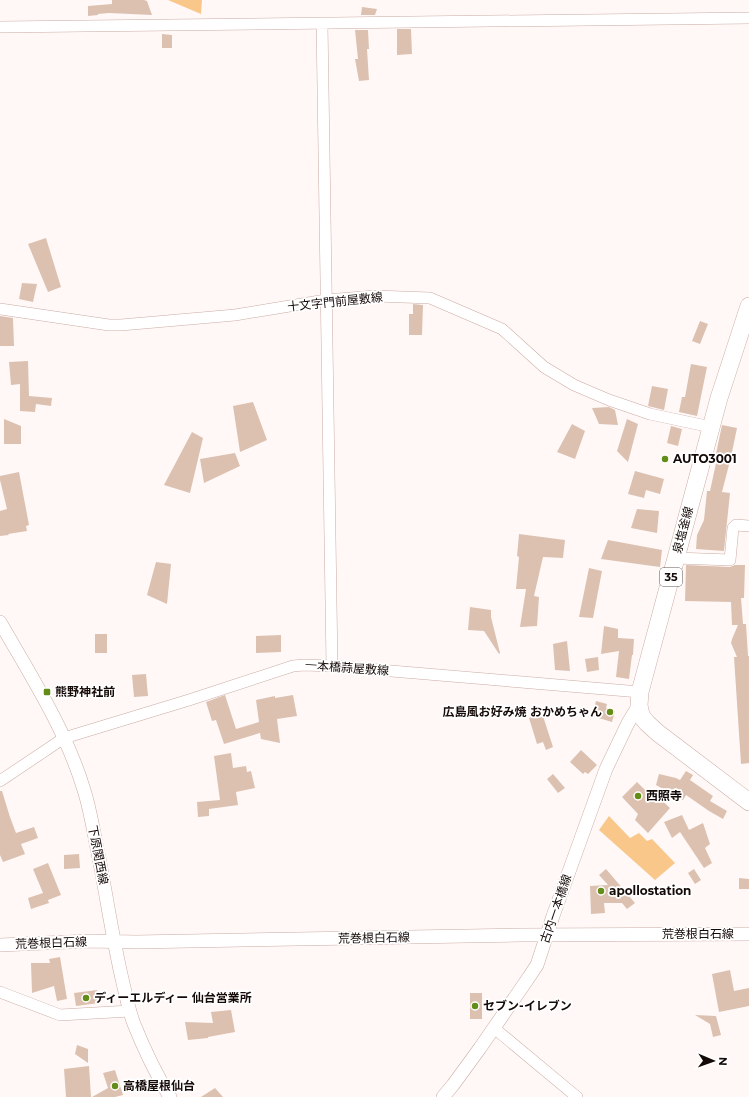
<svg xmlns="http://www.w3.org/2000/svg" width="749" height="1097" font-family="Montserrat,'Noto Sans JP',sans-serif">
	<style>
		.green { fill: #f8c789 }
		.building { fill: #dcc1b1 }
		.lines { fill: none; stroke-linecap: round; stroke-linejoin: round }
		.minor-casing { stroke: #cbaca4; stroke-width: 12 }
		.tertiary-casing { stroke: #cbaca4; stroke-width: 14 }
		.primary-casing { stroke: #cbaca4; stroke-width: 18 }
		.minor { stroke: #fff; stroke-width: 11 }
		.tertiary { stroke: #fff; stroke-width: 13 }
		.primary { stroke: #fff; stroke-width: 17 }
		.poi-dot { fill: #648c19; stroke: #fff; stroke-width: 1.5 }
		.labels { text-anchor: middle; stroke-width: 3.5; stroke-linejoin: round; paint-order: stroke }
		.shield { fill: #fff; stroke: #5a5451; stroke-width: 1 }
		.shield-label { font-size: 11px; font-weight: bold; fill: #140a07 }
		.street-label { font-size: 12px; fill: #140a07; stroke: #fff }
		.poi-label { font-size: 12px; font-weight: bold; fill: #140a07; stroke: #fff; text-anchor: start }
	</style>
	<rect width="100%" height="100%" fill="#fff8f7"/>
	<path class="green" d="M 168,0 L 202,0 L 201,14 Z
		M 609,816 L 630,838 L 639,833 L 647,841 L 652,839 L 675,863 L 655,880 L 599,830 Z"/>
	<path class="building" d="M 112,0 L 144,0 L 147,1 L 152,15 L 109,13 L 98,14 L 98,15 L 88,16 L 88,6 L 112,4 Z
		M 362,7 L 377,9 L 375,15 L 361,15 Z
		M 397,29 L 411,29 L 412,54 L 397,55 Z
		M 355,30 L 368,30 L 369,49 L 367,49 L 369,80 L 359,81 L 355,59 L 358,59 Z
		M 162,34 L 172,35 L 172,48 L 162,48 Z
		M 46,238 L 61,287 L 48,292 L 28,244 Z
		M 22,283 L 37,284 L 33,302 L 19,299 Z
		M 413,304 L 423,305 L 422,335 L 409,335 L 409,314 L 413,314 Z
		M 0,316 L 13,318 L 14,346 L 0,346 Z
		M 700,321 L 708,324 L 700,344 L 692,341 Z
		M 28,361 L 29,396 L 52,398 L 51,406 L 36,404 L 35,412 L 20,411 L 20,384 L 11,385 L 9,362 Z
		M 691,364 L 707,367 L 697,416 L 679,412 L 682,397 L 685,397 Z
		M 652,386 L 668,389 L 664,410 L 648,406 Z
		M 253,402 L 267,440 L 240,452 L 233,406 Z
		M 609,407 L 615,410 L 618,425 L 599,424 L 592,408 Z
		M 4,419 L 21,426 L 21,444 L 4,444 Z
		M 627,419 L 638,424 L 628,462 L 617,451 Z
		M 572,424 L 585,431 L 575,459 L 557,452 Z
		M 722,425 L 737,428 L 731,457 L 722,492 L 730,493 L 724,551 L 696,549 L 697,535 L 704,520 L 707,491 L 710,491 L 718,454 L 716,454 Z
		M 671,426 L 682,429 L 678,446 L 667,443 Z
		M 192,432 L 203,438 L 190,493 L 164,485 Z
		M 235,453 L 240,466 L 204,483 L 200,459 Z
		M 635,471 L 664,479 L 660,494 L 646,490 L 644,498 L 628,494 Z
		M 19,472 L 29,525 L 26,526 L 27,531 L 8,534 L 9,535 L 0,536 L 0,511 L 7,509 L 0,480 L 0,476 Z
		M 637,509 L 659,511 L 657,533 L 631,528 Z
		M 519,534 L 565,540 L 563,558 L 543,557 L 534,596 L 539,597 L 537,626 L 520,627 L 526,589 L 516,589 L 519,557 L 517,556 Z
		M 608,540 L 662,550 L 660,567 L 601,559 Z
		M 156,562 L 171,564 L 167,604 L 147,595 Z
		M 686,565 L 730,567 L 735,565 L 745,565 L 744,598 L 741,598 L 743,624 L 746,624 L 748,656 L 749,656 L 749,763 L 741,764 L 734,657 L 737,657 L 731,643 L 732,639 L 738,625 L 732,625 L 731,602 L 685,601 Z
		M 589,568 L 602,571 L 593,618 L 579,617 Z
		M 470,607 L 491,610 L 491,617 L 500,653 L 499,654 L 484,631 L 468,630 Z
		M 604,626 L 618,629 L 618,638 L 634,639 L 633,655 L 632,655 L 629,679 L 616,677 L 619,651 L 601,654 Z
		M 95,634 L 107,634 L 107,653 L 95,653 Z
		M 281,635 L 281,652 L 256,653 L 256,636 Z
		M 567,641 L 570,671 L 555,670 L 553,644 Z
		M 598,657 L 599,670 L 587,672 L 585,659 Z
		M 146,674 L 148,696 L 134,697 L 132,675 Z
		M 225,695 L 236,729 L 259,722 L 256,700 L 275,696 L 275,698 L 293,695 L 297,716 L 277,719 L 280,743 L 261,739 L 260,733 L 224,744 L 216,720 L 212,721 L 206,702 Z
		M 596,701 L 607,704 L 606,708 L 615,711 L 612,722 L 592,716 Z
		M 542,713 L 553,747 L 546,750 L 543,742 L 537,744 L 529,718 Z
		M 581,750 L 597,765 L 588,774 L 585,772 L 583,774 L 570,762 Z
		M 231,753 L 233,768 L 246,766 L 247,772 L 251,771 L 255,788 L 236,792 L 238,805 L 209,809 L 209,816 L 198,817 L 197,802 L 220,800 L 214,756 Z
		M 686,771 L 693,775 L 690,780 L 713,796 L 710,801 L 727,811 L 723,819 L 709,811 L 686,795 L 683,800 L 656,785 L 659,774 L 676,778 L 680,780 Z
		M 553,774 L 565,788 L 558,793 L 547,779 Z
		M 637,782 L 653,798 L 654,793 L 670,808 L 648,833 L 635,820 L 638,814 L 622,797 Z
		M 0,791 L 2,791 L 10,817 L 16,833 L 34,827 L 38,838 L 21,844 L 25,854 L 3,862 L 0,855 Z
		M 682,815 L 689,830 L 703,823 L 710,844 L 705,848 L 712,863 L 704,868 L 680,832 L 672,838 L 664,822 Z
		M 79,854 L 80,868 L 64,869 L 64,855 Z
		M 48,863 L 61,895 L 48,900 L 49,903 L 31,909 L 28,898 L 43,893 L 33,869 Z
		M 606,869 L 635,903 L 627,909 L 622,903 L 604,903 L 605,913 L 591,914 L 590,886 L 608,885 L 599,875 Z
		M 694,869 L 701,880 L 695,884 L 688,873 Z
		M 739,878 L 749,879 L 749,889 L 739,889 Z
		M 60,957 L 67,999 L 57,1001 L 54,986 L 32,993 L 31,963 L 50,963 L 49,959 Z
		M 730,970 L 734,991 L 749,988 L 749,1006 L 719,1012 L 712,974 Z
		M 97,990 L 99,1003 L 76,1006 L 74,993 Z
		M 470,993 L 482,993 L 482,1019 L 470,1019 Z
		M 231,1010 L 235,1032 L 208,1037 L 208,1038 L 188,1040 L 185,1022 L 213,1023 L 211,1012 Z
		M 695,1015 L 716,1016 L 721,1035 L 713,1037 L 710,1024 Z
		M 77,1045 L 88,1049 L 88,1063 L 75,1054 Z
		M 89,1066 L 91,1097 L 66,1097 L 64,1069 Z
		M 115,1070 L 123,1095 L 115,1097 L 92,1097 L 108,1088 L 103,1073 Z
		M 215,1088 L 223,1097 L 201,1097 Z"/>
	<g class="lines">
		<defs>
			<path id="minor" d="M 322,23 L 332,666
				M 0,27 L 749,18
				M 0,309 L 109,325 L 121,325 L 235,315 L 326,300 L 375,296 L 430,298 L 502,329 L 544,367 L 574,385 L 609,400 L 650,414 L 711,427
				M 676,558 L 730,560 L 733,528 L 736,525 L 749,526
				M 0,781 L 64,738 L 189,700 L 293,666 L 304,665 L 332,666 L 640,692
				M 0,992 L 60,1015 L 130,1011
				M 494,1028 L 577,1097"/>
			<path id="tertiary" d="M 0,622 C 31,676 66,730 84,790 C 91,812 94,835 99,858 C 107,899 113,941 123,983 C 126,996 129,1011 134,1024 C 144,1049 156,1074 170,1097
				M 0,945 L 90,941 L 136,942 L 521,935 L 749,934
				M 443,1097 L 453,1085 L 480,1048 L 527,980 L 537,965 L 553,916 L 606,769 L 628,723 L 639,705"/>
			<path id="primary" d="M 749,306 L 719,398 L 640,692 L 639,705 L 640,711 L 642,717 L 647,723 L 658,733 L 749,802"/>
		</defs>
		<use href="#minor" class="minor-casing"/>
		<use href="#tertiary" class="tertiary-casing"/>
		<use href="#primary" class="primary-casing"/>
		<use href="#minor" class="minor"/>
		<use href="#tertiary" class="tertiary"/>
		<use href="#primary" class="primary"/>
	</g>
	<g class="poi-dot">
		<circle cx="665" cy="459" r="4"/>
		<rect x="43" y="688" width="8" height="8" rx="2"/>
		<circle cx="610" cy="712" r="4"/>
		<circle cx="638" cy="796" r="4"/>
		<circle cx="601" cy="891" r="4"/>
		<circle cx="86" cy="998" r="4"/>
		<circle cx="475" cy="1006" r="4"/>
		<circle cx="115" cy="1086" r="4"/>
	</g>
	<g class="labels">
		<rect class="shield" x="660" y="568" width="22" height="18" rx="3"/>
		<g class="shield-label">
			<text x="671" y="581">35</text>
		</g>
		<g class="street-label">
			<text transform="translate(335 302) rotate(-6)" y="4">十文字門前屋敷線</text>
			<text transform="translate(683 530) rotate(-75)" y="4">泉塩釜線</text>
			<text transform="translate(347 668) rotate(4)" y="4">一本橋蒜屋敷線</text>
			<text transform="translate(98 855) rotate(79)" y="4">下原関西線</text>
			<text transform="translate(556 909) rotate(-71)" y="4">古内一本橋線</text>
			<text x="698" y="938">荒巻根白石線</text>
			<text transform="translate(374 938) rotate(-1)" y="4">荒巻根白石線</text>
			<text transform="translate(51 943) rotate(-2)" y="4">荒巻根白石線</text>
		</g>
		<g class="poi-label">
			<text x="673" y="463">AUTO3001</text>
			<text x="55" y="696">熊野神社前</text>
			<text x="602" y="716" text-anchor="end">広島風お好み焼 おかめちゃん</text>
			<text x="646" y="800">西照寺</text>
			<text x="609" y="895">apollostation</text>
			<text x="94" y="1002">ディーエルディー 仙台営業所</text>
			<text x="483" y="1010">セブン-イレブン</text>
			<text x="123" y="1090">高橋屋根仙台</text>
		</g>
	</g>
	<g transform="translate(713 1061) rotate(92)" stroke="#ffffff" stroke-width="3" paint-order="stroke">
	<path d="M0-3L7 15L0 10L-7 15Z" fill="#140a07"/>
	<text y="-6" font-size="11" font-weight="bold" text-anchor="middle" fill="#140a07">N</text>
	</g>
</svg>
